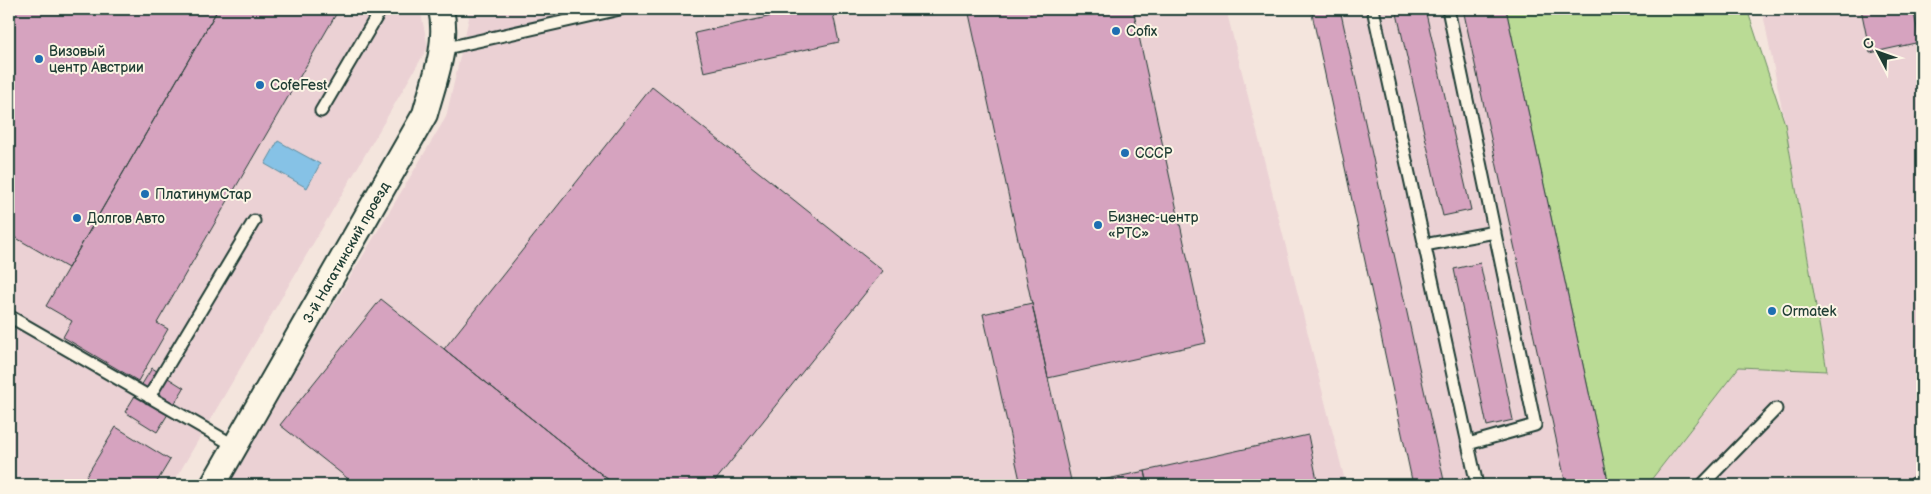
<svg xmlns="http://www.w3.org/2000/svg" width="1931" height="494" font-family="'Balsamiq Sans',sans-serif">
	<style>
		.built { fill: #ebd1d4 }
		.green { fill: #badb95; stroke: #6c8c64 }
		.water { fill: #86c2e6; stroke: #5d8d9f }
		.building { fill: #d6a3bf; stroke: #1f3d34 }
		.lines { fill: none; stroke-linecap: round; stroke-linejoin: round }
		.lane-casing { stroke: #1f3d34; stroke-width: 15 }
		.street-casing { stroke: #1f3d34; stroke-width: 28 }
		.lane { stroke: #fcf5e5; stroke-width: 11 }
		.street { stroke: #fcf5e5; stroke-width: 24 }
		.poi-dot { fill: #1f6fb2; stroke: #fcf5e5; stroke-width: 2 }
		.labels { text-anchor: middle; stroke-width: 4; stroke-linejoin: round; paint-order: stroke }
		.poi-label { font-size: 14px; fill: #1f3d34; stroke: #fcf5e5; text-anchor: start }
		.street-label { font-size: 14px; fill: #1f3d34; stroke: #fcf5e5 }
	</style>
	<rect width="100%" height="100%" fill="#f4e5dd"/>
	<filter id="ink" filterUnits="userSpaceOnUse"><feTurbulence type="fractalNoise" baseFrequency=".02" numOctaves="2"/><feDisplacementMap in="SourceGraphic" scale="10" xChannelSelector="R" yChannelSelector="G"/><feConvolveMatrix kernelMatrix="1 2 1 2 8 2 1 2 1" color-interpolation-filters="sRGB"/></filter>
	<g filter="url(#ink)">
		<path class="built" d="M 9,9 L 420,9 L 428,47 L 172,485 L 9,485 Z
			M 467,9 L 1226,9 L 1346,485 L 229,485 L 228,481 L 446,117 L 469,18 Z
			M 1319,9 L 1506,9 L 1609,485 L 1431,485 Z
			M 1762,9 L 1922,9 L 1922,485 L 1647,485 L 1739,367 L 1827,371 L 1785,124 Z"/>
		<path class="green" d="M 1506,9 L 1747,9 L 1785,124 L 1827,371 L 1739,367 L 1647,485 L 1609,485 Z"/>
		<path class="water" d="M 278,141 L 320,164 L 307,188 L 265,164 Z"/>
		<path class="building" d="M 9,9 L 218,9 L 68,268 L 11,235 L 9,239 Z
			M 218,9 L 339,9 L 157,323 L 168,329 L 138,381 L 63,337 L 72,321 L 46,306 Z
			M 465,9 L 487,9 L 466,13 Z
			M 804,9 L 832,9 L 839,42 L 704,72 L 695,33 Z
			M 968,9 L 1133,9 L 1206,343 L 1048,378 Z
			M 1311,9 L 1340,9 L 1445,485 L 1413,485 Z
			M 1396,9 L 1425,9 L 1471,210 L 1443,216 Z
			M 1463,9 L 1506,9 L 1609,485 L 1566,485 Z
			M 1861,9 L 1913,9 L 1920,42 L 1870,53 Z
			M 652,87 L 883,271 L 712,485 L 615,485 L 444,349 Z
			M 1480,263 L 1513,420 L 1487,426 L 1454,269 Z
			M 381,299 L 444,349 L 615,485 L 356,485 L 280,425 Z
			M 1032,303 L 1048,378 L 1072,485 L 1021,485 L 983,314 Z
			M 152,368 L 184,388 L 157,432 L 125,412 Z
			M 116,427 L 170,460 L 155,485 L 81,485 Z
			M 1308,435 L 1318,485 L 1148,485 L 1145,471 Z
			M 1145,471 L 1148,485 L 1079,485 Z"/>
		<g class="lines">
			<defs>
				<path id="lane" d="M 1373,9 L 1477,485
					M 1448,9 L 1535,425 L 1468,444
					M 442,49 L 620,9
					M 321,111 L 381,9
					M 1424,245 L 1495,232
					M 9,316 L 235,446
					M 149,397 L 254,221
					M 1702,485 L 1776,409
					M 1914,485 L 1922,477"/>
				<g id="street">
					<path id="s1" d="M 213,485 L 425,114 C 434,80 449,45 441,9"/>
				</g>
			</defs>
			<use href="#lane" class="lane-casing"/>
			<use href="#street" class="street-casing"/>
			<use href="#lane" class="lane"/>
			<use href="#street" class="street"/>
		</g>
	</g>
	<g class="poi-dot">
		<circle cx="1116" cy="31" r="5"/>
		<circle cx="39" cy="59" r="5"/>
		<circle cx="260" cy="85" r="5"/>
		<circle cx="1125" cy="153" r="5"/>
		<circle cx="145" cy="194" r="5"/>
		<circle cx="77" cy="218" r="5"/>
		<circle cx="1098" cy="225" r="5"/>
		<circle cx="1772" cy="311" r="5"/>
	</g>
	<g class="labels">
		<g class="poi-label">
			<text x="1126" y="36">Cofix</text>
			<text x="49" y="56">Визовый<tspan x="49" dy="16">центр Австрии</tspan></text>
			<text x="270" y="90">CofeFest</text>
			<text x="1135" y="158">СССР</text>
			<text x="155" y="199">ПлатинумСтар</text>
			<text x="1108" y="222">Бизнес-центр<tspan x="1108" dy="16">«РТС»</tspan></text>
			<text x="87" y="223">Долгов Авто</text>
			<text x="1782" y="316">Ormatek</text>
		</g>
		<g class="street-label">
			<text dy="5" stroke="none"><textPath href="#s1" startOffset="268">3-й Нагатинский проезд</textPath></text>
		</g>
	</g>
	<rect width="1931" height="494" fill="none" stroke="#fcf5e5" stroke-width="30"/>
	<rect x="15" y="15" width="1901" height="464" fill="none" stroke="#1f3d34" stroke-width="2" filter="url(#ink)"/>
	<g transform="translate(1878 52) rotate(311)" stroke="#fcf5e5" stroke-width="4" paint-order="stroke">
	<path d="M0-4L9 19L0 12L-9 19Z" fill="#1f3d34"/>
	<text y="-8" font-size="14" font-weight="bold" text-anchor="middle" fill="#1f3d34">С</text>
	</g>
</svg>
